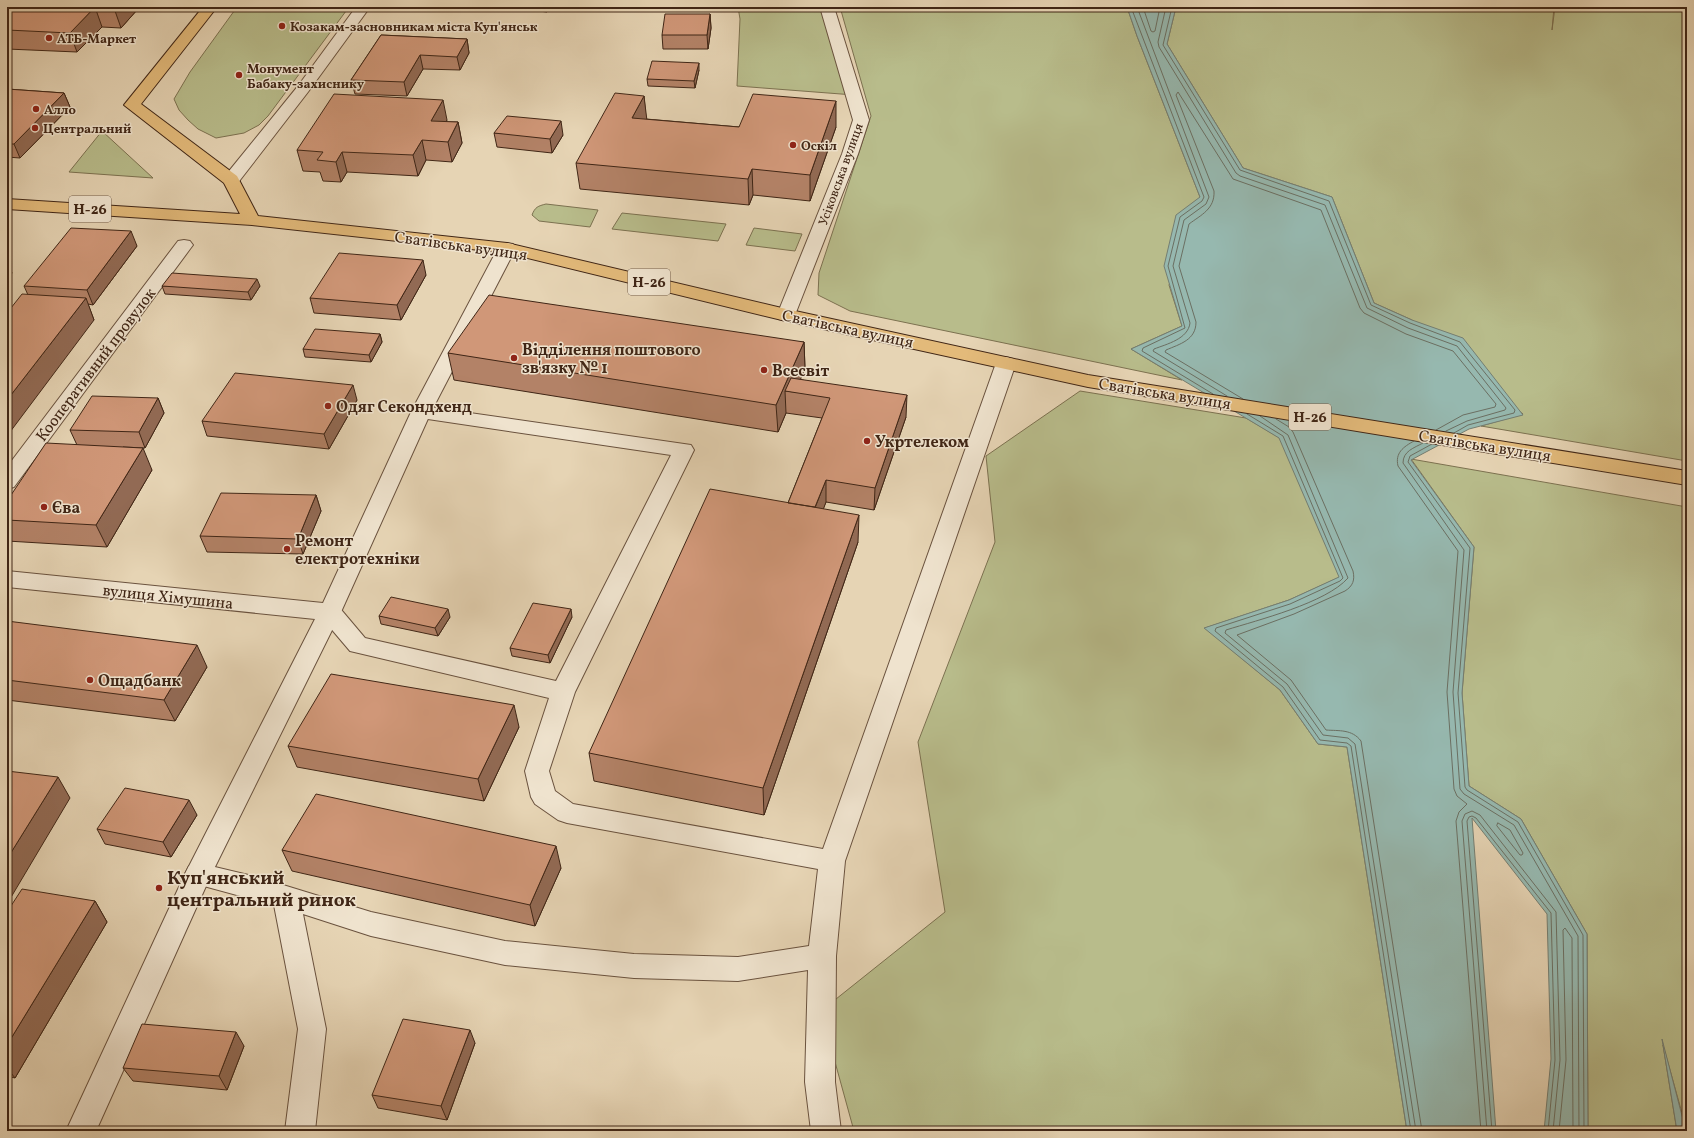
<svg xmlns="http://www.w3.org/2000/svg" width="1694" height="1138" font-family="Vollkorn,serif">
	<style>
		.green { fill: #b8bc8b; stroke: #7c7150 }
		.water { fill: #96b8af; stroke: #747e72 }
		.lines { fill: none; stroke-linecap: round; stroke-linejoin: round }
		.shore { stroke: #6b6f62; stroke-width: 1 }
		.lane-casing { stroke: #6a523e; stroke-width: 2 }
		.street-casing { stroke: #6a523e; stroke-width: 2 }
		.primary-casing { stroke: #402616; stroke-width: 2 }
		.lane { fill: #efe3ce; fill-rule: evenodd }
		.street { fill: #efe3ce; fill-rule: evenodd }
		.primary { fill: #e3ba7a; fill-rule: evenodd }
		.wall { fill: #b38267; stroke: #402616 }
		.shaded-wall { fill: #926a54; stroke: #402616 }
		.building { fill: #d09778; stroke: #402616 }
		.poi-dot { fill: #8f2418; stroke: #efe3ce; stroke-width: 1.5 }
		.labels { text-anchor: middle; stroke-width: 3; stroke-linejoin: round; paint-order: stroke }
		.far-poi-label { font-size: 13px; font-weight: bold; fill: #402616; stroke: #efe3ce; text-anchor: start }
		.far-street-label { font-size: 13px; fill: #402616; stroke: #efe3ce }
		.shield { fill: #efe3ce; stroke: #745f4d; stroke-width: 1 }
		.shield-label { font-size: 15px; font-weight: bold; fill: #402616 }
		.street-label { font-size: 16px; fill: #402616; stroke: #efe3ce }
		.poi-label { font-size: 16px; font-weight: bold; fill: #402616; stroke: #efe3ce; text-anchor: start }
		.near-poi-label { font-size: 19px; font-weight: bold; fill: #402616; stroke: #efe3ce; text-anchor: start }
	</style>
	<rect width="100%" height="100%" fill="#e6d4b4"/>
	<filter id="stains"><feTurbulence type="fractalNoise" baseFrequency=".005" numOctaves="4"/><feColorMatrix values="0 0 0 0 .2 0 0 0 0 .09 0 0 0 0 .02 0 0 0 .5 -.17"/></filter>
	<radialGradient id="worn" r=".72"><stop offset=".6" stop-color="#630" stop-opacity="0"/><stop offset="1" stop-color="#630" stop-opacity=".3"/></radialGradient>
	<path class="green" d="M 237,7 L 349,7 L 268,116 L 259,125 L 244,133 L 216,138 L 198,129 L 188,120 L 179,110 L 174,99 L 190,72 Z
		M 738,7 L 827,7 L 854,95 L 737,86 L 740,19 Z
		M 840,7 L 1127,7 L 1137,36 L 1200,197 L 1169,285 L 1182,326 L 1131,349 L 1182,380 L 850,311 L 818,295 L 819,273 L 871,116 Z
		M 1176,7 L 1554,7 L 1552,30 L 1555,7 L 1687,7 L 1687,461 L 1481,426 L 1523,414 L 1412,320 L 1374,303 L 1332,197 L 1243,168 L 1167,44 Z
		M 102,131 L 153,178 L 69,172 Z
		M 546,204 L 598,210 L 590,227 L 539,221 L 532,215 C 535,207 538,206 546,204 Z
		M 622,213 L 726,224 L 718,241 L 612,229 Z
		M 754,228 L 802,234 L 795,251 L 746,245 Z
		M 1080,391 L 1246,418 L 1280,438 L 1340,577 L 1289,600 L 1205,628 L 1280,690 L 1318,744 L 1347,747 L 1407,1131 L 854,1131 L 821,1011 L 945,912 L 918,742 L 995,542 L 986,456 Z
		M 1411,459 L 1687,507 L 1687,1131 L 1663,1045 L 1677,1131 L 1588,1131 L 1587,934 L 1521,819 L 1469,786 L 1462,693 L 1474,547 Z"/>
	<path class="water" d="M 1127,7 L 1176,7 L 1167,44 L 1243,168 L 1332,197 L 1374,303 L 1412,320 L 1463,338 L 1523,415 L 1469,429 L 1411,460 L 1474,547 L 1462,693 L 1469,786 L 1521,819 L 1587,934 L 1588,1131 L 1544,1131 L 1551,1059 L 1547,914 L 1472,818 L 1496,1131 L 1407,1131 L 1347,747 L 1318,744 L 1280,690 L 1204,628 L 1289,600 L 1339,577 L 1279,438 L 1131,349 L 1182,326 L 1164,266 L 1176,215 L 1200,197 L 1137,36 Z
		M 1662,1039 L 1686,1131 L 1677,1131 Z"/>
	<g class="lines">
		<path class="shore" d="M 1131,7 L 1204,197 L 1202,201 L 1180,217 L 1168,266 L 1185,328 L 1143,348 L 1142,351 L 1213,394
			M 1137,7 L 1209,197 L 1206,204 L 1184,220 L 1173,266 L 1190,323 C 1188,339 1167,344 1154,349 L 1153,351 L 1227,396
			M 1143,7 L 1151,31 L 1153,32 L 1155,31 L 1160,7
			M 1166,7 L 1158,42 L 1159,47 L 1236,173 L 1240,176 L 1325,205 L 1367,308 L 1408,328 L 1457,346 L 1506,408 L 1505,410 L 1467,421 L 1446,431
			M 1172,7 L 1163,45 L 1240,170 L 1329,201 L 1371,305 L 1410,323 L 1460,342 L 1515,410 L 1514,413 L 1468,425 L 1454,433
			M 1243,399 L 1165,352 L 1166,350 C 1180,344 1196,340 1196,322 L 1179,266 L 1189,224 C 1201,215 1215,209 1214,191 L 1176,95 L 1178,92 L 1233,179 L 1321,210 L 1360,308 L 1364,313 L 1406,334 L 1453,351 L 1496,404 L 1495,407 L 1463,415 L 1436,430
			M 1247,414 L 1283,436 L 1343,578 L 1340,581 L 1290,604 L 1216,628 L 1215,631 L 1283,687 L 1320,740 L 1347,743 L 1351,746 L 1411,1131
			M 1260,416 L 1288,435 L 1348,578 C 1326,603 1258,620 1226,630 L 1225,633 L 1287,684 L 1323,735 L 1348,738 L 1355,744 L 1416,1131
			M 1276,419 L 1289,427 L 1293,432 L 1353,571 C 1355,580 1353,586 1345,591 L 1294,614 L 1237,635 L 1291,680 L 1326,730 C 1339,731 1352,729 1361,741 L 1422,1131
			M 1414,441 C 1403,447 1395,453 1398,466 L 1458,551 L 1447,692 L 1454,789 L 1457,796 L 1467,804 L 1459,812 L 1456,821 L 1481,1131
			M 1423,443 C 1414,448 1403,451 1403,463 L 1464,550 L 1453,692 L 1460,789 L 1464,794 L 1514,825 L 1578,936 L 1579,1131
			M 1432,444 L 1410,456 L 1408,462 L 1470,548 L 1458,693 L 1465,787 L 1467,790 L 1518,822 L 1583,935 L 1584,1131
			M 1498,823 L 1510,830 L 1523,853 L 1522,855 L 1520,855 L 1497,826 Z
			M 1487,1131 L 1462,821 L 1465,814 L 1472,811 L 1480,815 L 1556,912 L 1560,1060 L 1553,1131
			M 1492,1131 L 1467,821 L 1469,817 L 1472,816 L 1476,818 L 1551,913 L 1555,1060 L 1548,1131
			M 1559,1131 L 1566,1060 L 1563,930 L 1565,928 L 1572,938 L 1573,1131"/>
		<defs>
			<path id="lane" d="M 1006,357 L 1013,359 L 1016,363 L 845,861 L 836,956 L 835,1082 L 841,1131 L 811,1131 L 805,1082 L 808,970 L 738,981 L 634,978 L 505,965 L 371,936 L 303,914 L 326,1029 L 315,1131 L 285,1131 L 298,1029 L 274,905 L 189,882 L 185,874 L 189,866 L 198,863 L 257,877 L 371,912 L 505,941 L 634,954 L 738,957 L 809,946 L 818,869 L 567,823 L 558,820 L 535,804 L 531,797 L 525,771 L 549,698 L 350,651 L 322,618 L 319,612 L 322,606 L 330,604 L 338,606 L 365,638 L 556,681 L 671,455 L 421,418 L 414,416 L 411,412 L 414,408 L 421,406 L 691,445 L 694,450 L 575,692 L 549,771 L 555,791 L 573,804 L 823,849 L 996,363 L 999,359 Z"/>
			<path id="street" d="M 356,7 L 370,7 L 308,92 L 237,184 L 231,185 L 225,184 L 223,180 L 225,176 L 298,86 Z
				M 820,7 L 834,7 L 869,120 L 858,154 L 795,315 L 793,319 L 786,321 L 779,319 L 777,315 L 842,154 L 853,120 Z
				M 184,240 L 190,241 L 193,245 L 190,249 L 14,487 L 7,489 L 7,467 L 178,241 Z
				M 507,243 L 513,244 L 516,248 L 431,412 L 341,612 L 211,875 L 96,1131 L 66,1131 L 185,874 L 315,619 L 7,587 L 7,571 L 323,603 L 411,412 L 498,248 L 501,244 Z"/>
			<path id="primary" d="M 203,7 L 217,7 L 141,104 L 237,176 L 258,216 L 507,243 L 786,309 L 1088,375 L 1687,471 L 1687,485 L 1088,387 L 786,321 L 507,253 L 252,225 L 7,209 L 7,199 L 240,214 L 224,183 L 124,105 Z"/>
		</defs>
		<use href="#lane" class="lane-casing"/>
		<use href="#street" class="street-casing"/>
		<use href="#primary" class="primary-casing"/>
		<use href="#lane" class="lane"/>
		<use href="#street" class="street"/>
		<use href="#primary" class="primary"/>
	</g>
	<path class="wall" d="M 7,7 L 155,7 L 151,11 L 137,10 L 121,28 L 102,27 L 77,52 L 7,49 Z
		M 515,7 L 551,7 L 547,12 L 515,8 Z
		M 669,7 L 716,7 L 716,8 L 670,11 Z
		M 710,14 L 711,28 L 708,49 L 663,49 L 662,35 Z
		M 381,35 L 467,39 L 469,53 L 460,70 L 423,69 L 407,96 L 355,94 L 351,80 Z
		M 699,70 L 695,88 L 648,86 L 647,79 Z
		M 7,89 L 64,93 L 70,107 L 20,158 L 7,157 Z
		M 644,96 L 646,119 L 739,127 L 836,127 L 810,201 L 753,195 L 749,205 L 580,189 L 576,163 Z
		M 447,120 L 446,122 L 458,122 L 462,143 L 452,162 L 426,160 L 418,176 L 347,172 L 341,182 L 323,181 L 320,172 L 303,171 L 297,150 Z
		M 494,133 L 563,135 L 552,153 L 497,147 Z
		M 137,246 L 93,305 L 88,304 L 94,320 L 28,295 L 24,286 Z
		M 426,275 L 401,320 L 314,313 L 310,298 Z
		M 162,286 L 260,286 L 251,300 L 165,294 Z
		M 380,334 L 382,342 L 371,362 L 305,357 L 303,349 Z
		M 804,342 L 805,369 L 800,379 L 906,417 L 874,510 L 826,502 L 823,509 L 858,542 L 764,815 L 594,781 L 589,753 L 788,503 L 822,418 L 786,413 L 778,432 L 454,380 L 448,353 Z
		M 158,398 L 164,413 L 145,448 L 123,447 L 152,470 L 107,547 L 7,541 L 7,501 L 77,445 L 70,430 Z
		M 357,400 L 329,449 L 207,436 L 202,421 Z
		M 316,495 L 321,511 L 303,554 L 207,552 L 200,536 Z
		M 379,616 L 450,617 L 438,636 L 381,624 Z
		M 572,617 L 550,663 L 512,656 L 510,648 Z
		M 7,621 L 207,667 L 175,721 L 7,700 Z
		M 519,727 L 484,801 L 297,767 L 288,746 Z
		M 197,815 L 171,857 L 105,844 L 97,829 Z
		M 282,850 L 561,868 L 535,926 L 292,871 Z
		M 95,901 L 107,922 L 15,1078 L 7,1076 L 7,912 Z
		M 475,1043 L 447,1120 L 378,1108 L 372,1095 Z
		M 244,1046 L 227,1090 L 133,1081 L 123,1068 Z"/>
	<path class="shaded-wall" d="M 95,7 L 102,27 L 77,52 L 70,33 Z
		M 115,7 L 136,7 L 137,10 L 121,28 L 114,8 Z
		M 150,7 L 155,7 L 151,11 Z
		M 546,7 L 551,7 L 547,12 Z
		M 710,14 L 711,28 L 708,49 L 707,35 Z
		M 467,39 L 469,53 L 460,70 L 457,57 Z
		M 420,55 L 423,69 L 407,96 L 404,82 Z
		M 699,63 L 699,70 L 695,88 L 694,81 Z
		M 64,93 L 70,107 L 20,158 L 14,144 Z
		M 644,96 L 647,121 L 632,118 Z
		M 443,100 L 447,120 L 435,141 L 431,121 Z
		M 836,101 L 836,127 L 810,201 L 810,175 Z
		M 561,121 L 563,135 L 552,153 L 550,139 Z
		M 458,122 L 462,143 L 452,162 L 448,142 Z
		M 422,140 L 426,160 L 418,176 L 413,155 Z
		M 342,152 L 347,172 L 341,182 L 336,162 Z
		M 752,169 L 753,195 L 749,205 L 748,179 Z
		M 131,231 L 137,246 L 93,305 L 87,290 Z
		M 423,260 L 426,275 L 401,320 L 397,305 Z
		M 9,266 L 12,273 L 7,280 L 7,268 Z
		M 257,279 L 260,286 L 251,300 L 248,292 Z
		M 86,298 L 94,320 L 7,436 L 7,400 Z
		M 380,334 L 382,342 L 371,362 L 369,355 Z
		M 804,342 L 805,369 L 795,392 L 785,391 L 786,413 L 778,432 L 776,405 Z
		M 353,385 L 357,400 L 329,449 L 324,434 Z
		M 907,395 L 906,417 L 874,510 L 875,488 Z
		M 158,398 L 164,413 L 145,448 L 139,432 Z
		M 143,448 L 152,470 L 107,547 L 96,525 Z
		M 826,480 L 826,502 L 814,534 L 813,513 Z
		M 316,495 L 321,511 L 303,554 L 298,539 Z
		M 859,515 L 858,542 L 764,815 L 763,788 Z
		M 448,609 L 450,617 L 438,636 L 435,628 Z
		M 571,609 L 572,617 L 550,663 L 548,655 Z
		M 197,645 L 207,667 L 175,721 L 164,700 Z
		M 514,705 L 519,727 L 484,801 L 478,779 Z
		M 58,777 L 70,798 L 7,904 L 7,859 Z
		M 189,800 L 197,815 L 171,857 L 163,842 Z
		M 556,846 L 561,868 L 535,926 L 530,905 Z
		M 95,901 L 107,922 L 15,1078 L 7,1068 L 7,1045 Z
		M 470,1030 L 475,1043 L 447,1120 L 441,1106 Z
		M 236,1032 L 244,1046 L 227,1090 L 219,1076 Z"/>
	<path class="building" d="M 7,7 L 115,7 L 114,8 L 95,7 L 70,33 L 7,30 Z
		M 665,14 L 710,14 L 707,35 L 662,35 Z
		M 381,35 L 467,39 L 457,57 L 420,55 L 404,82 L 351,80 Z
		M 652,61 L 699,63 L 694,81 L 647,79 Z
		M 7,89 L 64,93 L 14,144 L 7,144 Z
		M 615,93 L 644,96 L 632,118 L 739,127 L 753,94 L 836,101 L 810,175 L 752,169 L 748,179 L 576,163 Z
		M 334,94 L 443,100 L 431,121 L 458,122 L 448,142 L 422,140 L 413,155 L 342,152 L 336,162 L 317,160 L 323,152 L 297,150 Z
		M 507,116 L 561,121 L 550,139 L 494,133 Z
		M 71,228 L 131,231 L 87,290 L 24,286 Z
		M 339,253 L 423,260 L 397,305 L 310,298 Z
		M 172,273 L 257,279 L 248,292 L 162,286 Z
		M 22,294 L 86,298 L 7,400 L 7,313 Z
		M 489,295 L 804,342 L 776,405 L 448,353 Z
		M 315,329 L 380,334 L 369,355 L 303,349 Z
		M 235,373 L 353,385 L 324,434 L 202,421 Z
		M 791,378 L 907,395 L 875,488 L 826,480 L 815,507 L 788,503 L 830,398 L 785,391 Z
		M 92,396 L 158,398 L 139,432 L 70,430 Z
		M 46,443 L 143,448 L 96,525 L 7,520 L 7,501 Z
		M 710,489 L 859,515 L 763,788 L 589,753 Z
		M 221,493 L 316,495 L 298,539 L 200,536 Z
		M 391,597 L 448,609 L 435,628 L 379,616 Z
		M 533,603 L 571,609 L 548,655 L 510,648 Z
		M 7,621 L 197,645 L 164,700 L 7,680 Z
		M 331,674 L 514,705 L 478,779 L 288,746 Z
		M 7,771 L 58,777 L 7,859 Z
		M 125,788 L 189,800 L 163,842 L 97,829 Z
		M 316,794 L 556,846 L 530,905 L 282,850 Z
		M 22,889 L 95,901 L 7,1045 L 7,912 Z
		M 403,1019 L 470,1030 L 441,1106 L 372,1095 Z
		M 142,1024 L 236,1032 L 219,1076 L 123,1068 Z"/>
	<g class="poi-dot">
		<circle cx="282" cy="26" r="4"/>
		<circle cx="49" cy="38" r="4"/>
		<circle cx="239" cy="75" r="4"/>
		<circle cx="36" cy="109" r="4"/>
		<circle cx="35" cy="128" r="4"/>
		<circle cx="793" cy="145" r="4"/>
		<circle cx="514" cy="358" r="4"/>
		<circle cx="764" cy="370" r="4"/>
		<circle cx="328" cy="406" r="4"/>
		<circle cx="867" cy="441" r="4"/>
		<circle cx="44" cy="507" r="4"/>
		<circle cx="287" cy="549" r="4"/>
		<circle cx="90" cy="680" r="4"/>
		<circle cx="159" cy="888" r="4"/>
	</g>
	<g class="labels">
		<g class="far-poi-label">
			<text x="290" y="31">Козакам-засновникам міста Куп'янськ</text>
			<text x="57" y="43">АТБ-Маркет</text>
			<text x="247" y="73">Монумент<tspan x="247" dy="15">Бабаку-захиснику</tspan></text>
			<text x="44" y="114">Алло</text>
			<text x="43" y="133">Центральний</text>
			<text x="801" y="150">Оскіл</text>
		</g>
		<g class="far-street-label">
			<text transform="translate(840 174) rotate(-70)" y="5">Усіковська вулиця</text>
		</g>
		<g class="shield">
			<rect x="69" y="196" width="42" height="26" rx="3"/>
			<rect x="628" y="269" width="42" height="26" rx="3"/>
			<rect x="1289" y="404" width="42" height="26" rx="3"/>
		</g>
		<g class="shield-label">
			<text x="90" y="214">Н-26</text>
			<text x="649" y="287">Н-26</text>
			<text x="1310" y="422">Н-26</text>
		</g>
		<g class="street-label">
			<text transform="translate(461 245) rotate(8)" y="6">Сватівська вулиця</text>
			<text transform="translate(848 328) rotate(12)" y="6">Сватівська вулиця</text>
			<text transform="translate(95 364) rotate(-53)" y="6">Кооперативний провулок</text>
			<text transform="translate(1165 393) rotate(9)" y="6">Сватівська вулиця</text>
			<text transform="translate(1485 445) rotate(9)" y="6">Сватівська вулиця</text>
			<text transform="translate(168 596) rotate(6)" y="6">вулиця Хімушина</text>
		</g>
		<g class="poi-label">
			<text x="522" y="355">Відділення поштового<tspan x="522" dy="18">зв'язку № 1</tspan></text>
			<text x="772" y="376">Всесвіт</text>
			<text x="336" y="412">Одяг Секондхенд</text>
			<text x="875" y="447">Укртелеком</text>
			<text x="52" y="513">Єва</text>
			<text x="295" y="546">Ремонт<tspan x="295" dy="18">електротехніки</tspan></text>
			<text x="98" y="686">Ощадбанк</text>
		</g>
		<g class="near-poi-label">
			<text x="167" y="884">Куп'янський<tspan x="167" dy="22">центральний ринок</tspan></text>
		</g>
	</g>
	<rect width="1694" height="1138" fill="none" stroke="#e6d4b4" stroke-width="24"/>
	<rect x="8" y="8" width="1678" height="1122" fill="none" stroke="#402616" stroke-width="2"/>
	<rect x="12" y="12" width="1670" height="1114" fill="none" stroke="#402616"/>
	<rect width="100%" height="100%" filter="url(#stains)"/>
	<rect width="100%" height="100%" fill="url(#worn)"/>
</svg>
